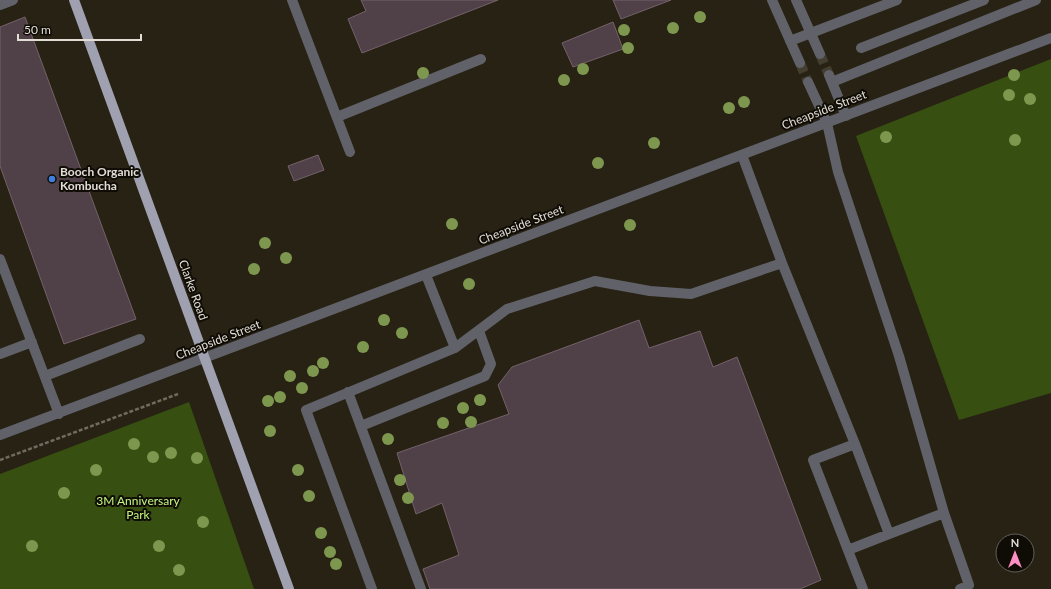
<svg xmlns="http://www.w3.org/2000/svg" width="1051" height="589" font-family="Lato,sans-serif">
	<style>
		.green { fill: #374f11 }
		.building { fill: #504047; stroke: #74626a }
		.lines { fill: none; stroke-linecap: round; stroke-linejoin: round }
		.minor-tunnel { stroke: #443e31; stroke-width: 10; stroke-dasharray: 10 5; stroke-linecap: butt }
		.path { stroke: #716b5f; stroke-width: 2.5; stroke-dasharray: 4 2; stroke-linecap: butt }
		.minor { stroke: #616269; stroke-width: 10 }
		.major { stroke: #9fa0b0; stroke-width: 10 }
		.tree { fill: #7e974f }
		.shop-dot { fill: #3f7fe0; stroke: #0f0c06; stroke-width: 1.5 }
		.labels { text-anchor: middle; stroke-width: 4; stroke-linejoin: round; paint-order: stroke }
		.street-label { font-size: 12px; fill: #e2ded5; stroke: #0f0c06 }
		.poi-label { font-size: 12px; font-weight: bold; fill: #e2ded5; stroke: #0f0c06; text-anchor: start }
		.park-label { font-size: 12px; fill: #c4f780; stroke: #0f0c06 }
	</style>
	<rect width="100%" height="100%" fill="#282214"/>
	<path class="green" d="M 1051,59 L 1051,393 L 959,420 L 856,136 Z
		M 189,402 L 254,589 L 0,589 L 0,474 Z"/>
	<path class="building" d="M 361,0 L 498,0 L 362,53 L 348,19 L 366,11 Z
		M 613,0 L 671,0 L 621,19 Z
		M 25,17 L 136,319 L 64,344 L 0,166 L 0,27 Z
		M 613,22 L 623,49 L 573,67 L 562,43 Z
		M 318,155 L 324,170 L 294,181 L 288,166 Z
		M 639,320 L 649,348 L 700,331 L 713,367 L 737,357 L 821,580 L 800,589 L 430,589 L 423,569 L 459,555 L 442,503 L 416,514 L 397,453 L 509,414 L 498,385 L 512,367 Z"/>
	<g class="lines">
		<path class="minor-tunnel" d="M 820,54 L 829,75
			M 800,63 L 808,82"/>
		<path class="path" d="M 0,460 L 178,394"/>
		<path class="minor" d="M 292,0 L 350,152
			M 772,0 L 800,63
			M 796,0 L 820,54
			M 0,5 L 13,0
			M 790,41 L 897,0
			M 861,48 L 984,0
			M 829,75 L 846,116
			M 808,82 L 827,123 L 838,172 L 899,356 L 944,513 L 889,534 L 855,444
			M 832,82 L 1036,0
			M 337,117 L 481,59
			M 742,155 L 782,263 L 855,444 L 813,460 L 863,589
			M 0,259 L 59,414
			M 426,275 L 455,348
			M 0,354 L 32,342
			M 45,376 L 140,339
			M 348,392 L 421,589
			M 361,426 L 485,376 L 491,364 L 479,331
			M 0,435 L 1051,38
			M 944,513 L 969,585 L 960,589
			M 848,550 L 889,534
			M 372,589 L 306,410 L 455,348 L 507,309 L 595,281 L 650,291 L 691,294 L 782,263"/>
		<path class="major" d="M 74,0 L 289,589"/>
	</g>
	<g class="tree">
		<circle cx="700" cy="17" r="6"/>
		<circle cx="673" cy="28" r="6"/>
		<circle cx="624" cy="30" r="6"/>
		<circle cx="628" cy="48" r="6"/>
		<circle cx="583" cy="69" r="6"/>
		<circle cx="423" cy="73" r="6"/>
		<circle cx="1014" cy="75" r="6"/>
		<circle cx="564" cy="80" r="6"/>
		<circle cx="1009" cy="95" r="6"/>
		<circle cx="1030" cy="99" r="6"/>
		<circle cx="744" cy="102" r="6"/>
		<circle cx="729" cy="108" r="6"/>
		<circle cx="886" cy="137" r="6"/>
		<circle cx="1015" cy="140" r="6"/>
		<circle cx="654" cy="143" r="6"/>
		<circle cx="598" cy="163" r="6"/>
		<circle cx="452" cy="224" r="6"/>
		<circle cx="630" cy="225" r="6"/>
		<circle cx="265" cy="243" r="6"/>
		<circle cx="286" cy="258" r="6"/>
		<circle cx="254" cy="269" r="6"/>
		<circle cx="469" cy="284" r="6"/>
		<circle cx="384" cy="320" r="6"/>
		<circle cx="402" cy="333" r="6"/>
		<circle cx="363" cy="347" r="6"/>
		<circle cx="323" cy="363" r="6"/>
		<circle cx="313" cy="371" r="6"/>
		<circle cx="290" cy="376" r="6"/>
		<circle cx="302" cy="388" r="6"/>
		<circle cx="280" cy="397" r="6"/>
		<circle cx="480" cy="400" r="6"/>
		<circle cx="268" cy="401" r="6"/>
		<circle cx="463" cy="408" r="6"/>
		<circle cx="471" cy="422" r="6"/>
		<circle cx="443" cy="423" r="6"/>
		<circle cx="270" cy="431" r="6"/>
		<circle cx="388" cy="439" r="6"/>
		<circle cx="134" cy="444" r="6"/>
		<circle cx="171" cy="453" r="6"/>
		<circle cx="153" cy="457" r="6"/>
		<circle cx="197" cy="458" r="6"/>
		<circle cx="96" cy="470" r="6"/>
		<circle cx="298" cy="470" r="6"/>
		<circle cx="400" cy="480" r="6"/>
		<circle cx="64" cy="493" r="6"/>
		<circle cx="309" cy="496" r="6"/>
		<circle cx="408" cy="498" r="6"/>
		<circle cx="203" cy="522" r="6"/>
		<circle cx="321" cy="533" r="6"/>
		<circle cx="32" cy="546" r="6"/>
		<circle cx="159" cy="546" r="6"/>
		<circle cx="330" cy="552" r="6"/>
		<circle cx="336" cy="564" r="6"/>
		<circle cx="179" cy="570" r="6"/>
	</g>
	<circle class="shop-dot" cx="52" cy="179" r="4"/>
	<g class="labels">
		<g class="street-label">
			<text transform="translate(824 110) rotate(-21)" y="4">Cheapside Street</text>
			<text transform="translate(521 225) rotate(-21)" y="4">Cheapside Street</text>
			<text transform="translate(193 290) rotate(70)" y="4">Clarke Road</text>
			<text transform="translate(218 340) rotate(-21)" y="4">Cheapside Street</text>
		</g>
		<g class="poi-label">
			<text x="60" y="176">Booch Organic<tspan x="60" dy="14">Kombucha</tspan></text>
		</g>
		<g class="park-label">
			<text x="138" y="505">3M Anniversary<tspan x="138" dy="14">Park</tspan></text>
		</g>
	</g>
	<g transform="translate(1015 553)"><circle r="19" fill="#0f0c06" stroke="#636059"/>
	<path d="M0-3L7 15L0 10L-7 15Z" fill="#fc8fc3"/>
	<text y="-6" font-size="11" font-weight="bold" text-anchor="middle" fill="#e2ded5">N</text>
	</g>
	<path d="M18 34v6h123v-6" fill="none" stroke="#e2ded5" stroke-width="2"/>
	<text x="24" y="34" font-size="12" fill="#e2ded5" stroke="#0f0c06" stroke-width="3" paint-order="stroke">50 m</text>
</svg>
